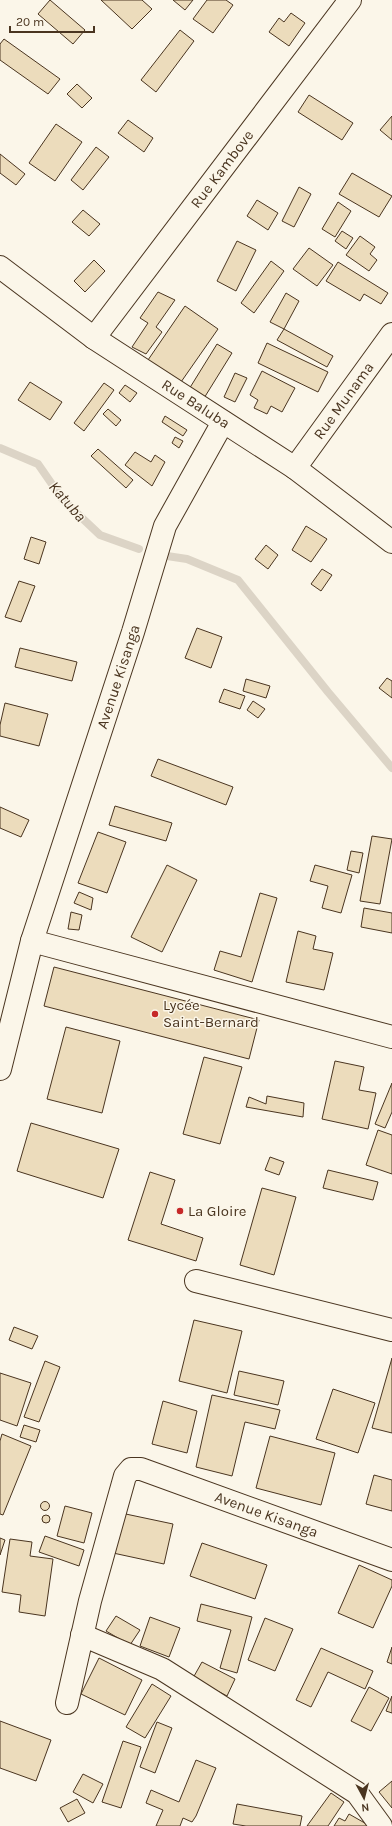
<svg xmlns="http://www.w3.org/2000/svg" width="392" height="1826" font-family="Karla,sans-serif">
	<style>
		.lines { fill: none; stroke-linecap: round; stroke-linejoin: round }
		.stream { stroke: #dcd4c6; stroke-width: 8 }
		.building { fill: #ecdcbc; stroke: #4a3520 }
		.minor-casing { stroke: #4a3520; stroke-width: 24 }
		.minor { stroke: #fbf6e9; stroke-width: 22 }
		.poi-dot { fill: #c62828; stroke: #fbf6e9; stroke-width: 1.5 }
		.labels { text-anchor: middle; stroke-width: 3; stroke-linejoin: round; paint-order: stroke }
		.street-label { font-size: 15px; fill: #4a3520; stroke: #fbf6e9 }
		.poi-label { font-size: 15px; fill: #4a3520; stroke: #fbf6e9; text-anchor: start }
		.water-label { font-size: 16px; font-style: italic; fill: #4a3520; stroke: #fbf6e9 }
	</style>
	<rect width="100%" height="100%" fill="#fbf6e9"/>
	<g class="lines">
		<path class="stream" d="M 0,448 L 38,464 L 63,500 L 100,535 L 139,549
			M 167,556 L 187,559 L 238,580 L 328,692 L 392,768"/>
	</g>
	<path class="building" d="M 50,0 L 85,30 L 73,44 L 38,14 Z
		M 101,0 L 142,0 L 152,9 L 132,29 Z
		M 173,0 L 193,0 L 185,10 Z
		M 207,0 L 226,0 L 233,5 L 213,33 L 193,19 Z
		M 291,13 L 305,23 L 289,46 L 269,32 L 279,18 L 284,22 Z
		M 180,30 L 194,41 L 156,92 L 141,80 Z
		M 4,39 L 60,79 L 48,94 L 0,60 L 0,44 Z
		M 77,84 L 92,98 L 82,108 L 67,94 Z
		M 309,95 L 353,123 L 342,140 L 298,112 Z
		M 392,116 L 392,140 L 380,130 Z
		M 128,120 L 153,138 L 144,152 L 118,133 Z
		M 56,124 L 82,142 L 55,181 L 29,163 Z
		M 96,147 L 109,157 L 83,190 L 71,180 Z
		M 0,154 L 25,174 L 16,185 L 0,173 Z
		M 352,173 L 392,196 L 379,217 L 339,194 Z
		M 299,187 L 311,194 L 294,227 L 282,221 Z
		M 257,200 L 278,213 L 268,230 L 247,216 Z
		M 338,202 L 351,211 L 335,237 L 322,229 Z
		M 83,210 L 100,224 L 89,236 L 72,222 Z
		M 342,231 L 353,238 L 346,249 L 335,241 Z
		M 360,236 L 375,247 L 370,254 L 377,260 L 369,271 L 346,255 Z
		M 237,241 L 256,250 L 236,291 L 217,281 Z
		M 309,248 L 333,265 L 317,286 L 293,269 Z
		M 94,260 L 105,271 L 85,292 L 74,281 Z
		M 271,261 L 284,271 L 254,313 L 241,303 Z
		M 338,262 L 388,293 L 381,304 L 364,294 L 360,301 L 326,281 Z
		M 158,292 L 175,300 L 156,327 L 162,332 L 146,354 L 132,347 L 148,323 L 140,318 Z
		M 286,293 L 299,301 L 284,329 L 270,322 Z
		M 185,306 L 218,329 L 181,382 L 148,360 Z
		M 284,329 L 333,356 L 327,367 L 277,340 Z
		M 267,343 L 328,372 L 318,392 L 258,363 Z
		M 217,344 L 232,353 L 201,403 L 186,394 Z
		M 262,371 L 295,388 L 282,412 L 271,406 L 267,414 L 254,408 L 258,400 L 250,395 Z
		M 235,373 L 247,378 L 235,402 L 224,397 Z
		M 30,382 L 62,402 L 50,420 L 18,400 Z
		M 104,383 L 114,390 L 84,431 L 74,423 Z
		M 125,385 L 137,393 L 130,402 L 119,393 Z
		M 108,409 L 121,420 L 116,426 L 103,414 Z
		M 165,416 L 187,430 L 183,436 L 162,422 Z
		M 175,437 L 183,441 L 179,448 L 172,443 Z
		M 98,449 L 133,480 L 126,488 L 91,456 Z
		M 135,452 L 151,462 L 155,455 L 165,462 L 152,486 L 125,465 Z
		M 306,526 L 327,539 L 311,562 L 292,550 Z
		M 31,537 L 46,542 L 39,564 L 24,559 Z
		M 266,545 L 278,555 L 268,569 L 255,559 Z
		M 322,569 L 332,575 L 321,591 L 311,584 Z
		M 19,581 L 35,586 L 21,622 L 5,617 Z
		M 197,628 L 222,637 L 211,668 L 185,658 Z
		M 20,648 L 77,662 L 72,681 L 15,667 Z
		M 387,678 L 392,681 L 392,698 L 379,688 Z
		M 246,679 L 270,686 L 266,698 L 243,691 Z
		M 224,689 L 245,696 L 240,709 L 219,702 Z
		M 253,701 L 265,709 L 258,718 L 247,710 Z
		M 5,703 L 48,714 L 39,746 L 0,736 L 0,725 Z
		M 158,759 L 233,787 L 226,805 L 151,776 Z
		M 115,806 L 172,823 L 166,841 L 109,825 Z
		M 0,807 L 29,820 L 21,837 L 0,828 Z
		M 98,832 L 126,842 L 107,893 L 78,883 Z
		M 372,836 L 392,839 L 380,904 L 360,901 Z
		M 351,851 L 363,853 L 359,873 L 347,870 Z
		M 167,865 L 197,880 L 162,952 L 131,937 Z
		M 315,865 L 352,875 L 341,913 L 322,908 L 328,886 L 310,881 Z
		M 79,892 L 93,898 L 91,910 L 74,903 Z
		M 260,893 L 277,898 L 252,982 L 214,970 L 220,951 L 241,957 Z
		M 364,908 L 392,913 L 392,933 L 361,927 Z
		M 71,912 L 82,915 L 79,930 L 68,929 Z
		M 298,931 L 316,936 L 313,949 L 333,953 L 324,990 L 286,982 Z
		M 54,967 L 259,1020 L 249,1059 L 44,1006 Z
		M 66,1027 L 120,1041 L 102,1113 L 47,1099 Z
		M 204,1057 L 242,1067 L 220,1144 L 183,1134 Z
		M 335,1061 L 364,1067 L 359,1090 L 376,1093 L 368,1129 L 322,1119 Z
		M 392,1083 L 392,1112 L 385,1128 L 375,1124 Z
		M 267,1096 L 304,1103 L 303,1117 L 246,1107 L 249,1097 L 266,1104 Z
		M 31,1123 L 119,1149 L 103,1198 L 17,1171 Z
		M 378,1130 L 392,1135 L 392,1174 L 366,1165 Z
		M 270,1157 L 284,1162 L 279,1175 L 265,1170 Z
		M 328,1170 L 378,1182 L 373,1200 L 323,1188 Z
		M 150,1172 L 175,1180 L 161,1224 L 203,1238 L 196,1261 L 128,1240 Z
		M 262,1188 L 296,1197 L 274,1275 L 240,1265 Z
		M 194,1320 L 242,1331 L 227,1393 L 179,1381 Z
		M 14,1327 L 38,1336 L 32,1349 L 9,1340 Z
		M 392,1358 L 392,1433 L 372,1428 Z
		M 45,1361 L 60,1367 L 39,1422 L 24,1417 Z
		M 239,1371 L 284,1381 L 278,1405 L 234,1395 Z
		M 0,1373 L 31,1383 L 17,1426 L 0,1420 Z
		M 333,1389 L 375,1403 L 358,1453 L 316,1439 Z
		M 212,1395 L 280,1410 L 275,1429 L 245,1422 L 232,1476 L 196,1467 Z
		M 163,1401 L 197,1411 L 187,1453 L 152,1444 Z
		M 24,1425 L 40,1430 L 36,1442 L 20,1437 Z
		M 2,1434 L 31,1446 L 3,1515 L 0,1514 L 0,1441 Z
		M 270,1436 L 335,1453 L 321,1505 L 256,1488 Z
		M 374,1475 L 392,1480 L 392,1511 L 366,1504 Z
		M40.5 1506a4.5 4.5 0 1 1 9 0a4.5 4.5 0 1 1-9 0Z
		M 65,1506 L 92,1513 L 84,1543 L 57,1536 Z
		M 121,1513 L 173,1524 L 164,1564 L 113,1553 Z
		M42 1519a4 4 0 1 1 8 0a4 4 0 1 1-8 0Z
		M 45,1536 L 84,1550 L 79,1566 L 39,1552 Z
		M 0,1538 L 5,1540 L 0,1555 Z
		M 10,1539 L 32,1542 L 30,1556 L 53,1559 L 45,1616 L 19,1612 L 21,1595 L 2,1592 Z
		M 202,1543 L 267,1565 L 255,1599 L 190,1576 Z
		M 359,1565 L 392,1580 L 392,1586 L 373,1628 L 338,1613 Z
		M 201,1604 L 252,1617 L 237,1673 L 220,1668 L 231,1630 L 197,1621 Z
		M 116,1616 L 140,1630 L 130,1645 L 106,1631 Z
		M 150,1617 L 180,1628 L 169,1657 L 140,1646 Z
		M 265,1618 L 293,1629 L 275,1671 L 248,1660 Z
		M 392,1647 L 392,1664 L 387,1662 Z
		M 321,1648 L 373,1671 L 365,1689 L 328,1672 L 311,1707 L 296,1700 Z
		M 99,1658 L 142,1680 L 125,1715 L 81,1694 Z
		M 202,1662 L 235,1679 L 227,1696 L 193,1678 Z
		M 152,1684 L 171,1696 L 145,1738 L 126,1727 Z
		M 369,1687 L 389,1698 L 371,1731 L 351,1721 Z
		M 392,1696 L 392,1713 L 386,1711 Z
		M 0,1721 L 51,1740 L 36,1781 L 0,1768 Z
		M 157,1722 L 172,1728 L 155,1773 L 140,1767 Z
		M 123,1741 L 141,1747 L 121,1808 L 102,1802 Z
		M 196,1760 L 216,1768 L 196,1816 L 192,1822 L 183,1818 L 180,1826 L 156,1826 L 163,1810 L 146,1803 L 151,1790 L 179,1802 Z
		M 83,1774 L 103,1784 L 93,1803 L 73,1792 Z
		M 392,1781 L 392,1808 L 379,1792 Z
		M 331,1793 L 344,1802 L 328,1826 L 307,1826 Z
		M 77,1799 L 85,1813 L 68,1822 L 60,1808 Z
		M 237,1804 L 302,1816 L 300,1826 L 246,1826 L 233,1824 Z
		M 349,1814 L 370,1826 L 334,1826 L 339,1818 L 345,1821 Z"/>
	<g class="lines">
		<defs>
			<g id="minor">
				<path id="s1" d="M 0,267 L 94,338 L 295,468 L 392,542"/>
				<path id="s2" d="M 94,338 L 350,0"/>
				<path id="s3" d="M 295,468 L 392,334"/>
				<path d="M 32,941 L 392,1037"/>
				<path id="s4" d="M 0,1069 L 32,941 L 133,632 L 165,526 L 223,422"/>
				<path d="M 196,1281 L 392,1330"/>
				<path d="M 82,1635 L 162,1669 L 357,1793 L 381,1826"/>
				<path id="s5" d="M 67,1703 L 90,1601 L 125,1476 L 131,1469 L 141,1469 L 392,1560"/>
			</g>
		</defs>
		<use href="#minor" class="minor-casing"/>
		<use href="#minor" class="minor"/>
	</g>
	<g class="poi-dot">
		<circle cx="155" cy="1014" r="4"/>
		<circle cx="180" cy="1211" r="4"/>
	</g>
	<g class="labels">
		<g class="street-label">
			<text dy="5" stroke="none"><textPath href="#s2" startOffset="212">Rue Kambove</textPath></text>
			<text dy="5" stroke="none"><textPath href="#s3" startOffset="83">Rue Munama</textPath></text>
			<text dy="5" stroke="none"><textPath href="#s1" startOffset="239">Rue Baluba</textPath></text>
			<text dy="5" stroke="none"><textPath href="#s4" startOffset="410">Avenue Kisanga</textPath></text>
			<text dy="5" stroke="none"><textPath href="#s5" startOffset="387">Avenue Kisanga</textPath></text>
		</g>
		<g class="poi-label">
			<text x="163" y="1010">Lycée<tspan x="163" dy="17">Saint-Bernard</tspan></text>
			<text x="188" y="1216">La Gloire</text>
		</g>
		<g class="water-label">
			<text transform="translate(68 501) rotate(49)" y="6">Katuba</text>
		</g>
	</g>
	<g transform="translate(364 1798) rotate(173)" stroke="#fbf6e9" stroke-width="3" paint-order="stroke">
	<path d="M0-3L7 15L0 10L-7 15Z" fill="#4a3520"/>
	<text y="-6" font-size="11" font-weight="bold" text-anchor="middle" fill="#4a3520">N</text>
	</g>
	<path d="M10 26v6h84v-6" fill="none" stroke="#4a3520" stroke-width="2"/>
	<text x="16" y="26" font-size="12" fill="#4a3520" stroke="#fbf6e9" stroke-width="3" paint-order="stroke">20 m</text>
</svg>
